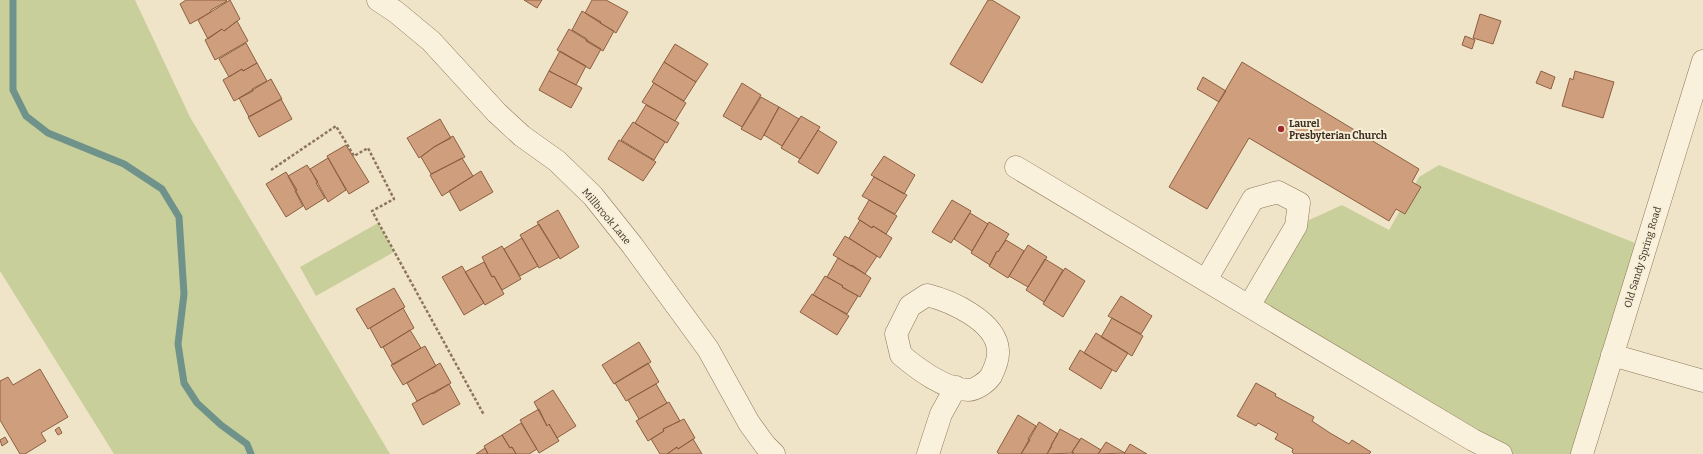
<svg xmlns="http://www.w3.org/2000/svg" width="1703" height="454" font-family="Bitter,serif">
	<style>
		.green { fill: #c9cf9b }
		.lines { fill: none; stroke-linecap: round; stroke-linejoin: round }
		.stream { stroke: #6f938a; stroke-width: 7 }
		.building { fill: #cf9f7d; stroke: #8d5f41 }
		.minor-casing { stroke: #8d765c; stroke-width: 23 }
		.path { stroke: #8d765c; stroke-width: 2.5; stroke-dasharray: 3 2; stroke-linecap: butt }
		.minor { stroke: #faf1dc; stroke-width: 22 }
		.poi-dot { fill: #9e2a2b; stroke: #f7eed8; stroke-width: 1.5 }
		.labels { text-anchor: middle; stroke-width: 4; stroke-linejoin: round; paint-order: stroke }
		.poi-label { font-size: 10px; font-weight: bold; fill: #3d2e20; stroke: #f7eed8; text-anchor: start }
		.street-label { font-size: 10px; fill: #3d2e20; stroke: #f7eed8 }
	</style>
	<rect width="100%" height="100%" fill="#f0e4c8"/>
	<path class="green" d="M 0,0 L 135,0 L 190,117 L 390,454 L 114,454 L 0,271 Z
		M 1439,165 L 1645,247 L 1582,454 L 1501,454 L 1249,306 L 1296,226 L 1342,205 L 1389,230 L 1419,177 Z
		M 378,223 L 394,252 L 316,296 L 300,267 Z"/>
	<g class="lines">
		<path class="stream" d="M 13,0 L 13,90 L 26,116 L 48,133 L 124,164 L 162,189 L 179,217 L 184,294 L 178,344 L 184,383 L 197,403 L 221,425 L 247,444 L 251,454"/>
	</g>
	<path class="building" d="M 186,0 L 226,0 L 227,1 L 211,10 L 211,12 L 190,24 L 180,4 Z
		M 230,0 L 240,19 L 224,31 L 222,29 L 208,39 L 198,20 Z
		M 524,0 L 542,0 L 537,8 Z
		M 592,0 L 606,0 L 628,12 L 616,33 L 585,13 Z
		M 988,0 L 992,0 L 1020,17 L 982,83 L 950,64 Z
		M 582,11 L 601,22 L 600,23 L 614,31 L 603,51 L 586,41 L 587,39 L 572,30 Z
		M 1480,14 L 1501,21 L 1493,44 L 1473,38 Z
		M 237,21 L 248,41 L 215,60 L 205,40 L 222,29 L 224,31 Z
		M 569,29 L 601,49 L 590,69 L 557,50 Z
		M 1465,36 L 1475,40 L 1472,49 L 1462,45 Z
		M 246,43 L 257,63 L 243,71 L 242,69 L 229,77 L 219,59 Z
		M 675,44 L 708,64 L 696,82 L 664,62 Z
		M 560,51 L 586,66 L 576,85 L 549,71 Z
		M 664,62 L 696,82 L 684,101 L 652,82 Z
		M 1242,62 L 1419,169 L 1412,182 L 1421,187 L 1405,214 L 1396,209 L 1389,221 L 1249,138 L 1207,209 L 1169,187 Z
		M 257,63 L 267,81 L 252,89 L 253,91 L 234,101 L 223,80 L 242,69 L 243,71 Z
		M 549,71 L 582,88 L 571,108 L 539,90 Z
		M 1541,71 L 1555,77 L 1551,89 L 1536,83 Z
		M 1575,71 L 1614,82 L 1603,118 L 1562,106 L 1570,78 L 1573,80 Z
		M 1203,77 L 1226,91 L 1219,102 L 1197,89 Z
		M 271,79 L 282,99 L 249,117 L 239,98 Z
		M 654,83 L 686,103 L 675,121 L 642,102 Z
		M 742,83 L 761,95 L 742,127 L 723,116 Z
		M 761,97 L 779,107 L 761,140 L 741,129 Z
		M 281,99 L 292,119 L 259,137 L 248,117 Z
		M 646,105 L 679,123 L 667,143 L 635,123 Z
		M 779,107 L 799,119 L 782,146 L 764,135 Z
		M 801,116 L 820,127 L 800,159 L 781,148 Z
		M 440,119 L 451,138 L 434,147 L 419,158 L 407,138 Z
		M 633,122 L 665,142 L 654,160 L 621,140 Z
		M 818,130 L 837,142 L 818,174 L 798,162 Z
		M 453,136 L 465,157 L 431,174 L 421,157 L 434,147 Z
		M 619,140 L 656,162 L 643,181 L 608,159 Z
		M 346,145 L 369,182 L 349,194 L 327,156 Z
		M 884,156 L 915,175 L 904,194 L 871,175 Z
		M 328,158 L 346,190 L 328,202 L 310,169 Z
		M 462,158 L 473,176 L 442,196 L 430,175 Z
		M 307,165 L 318,182 L 316,183 L 325,198 L 306,210 L 288,176 Z
		M 481,171 L 493,192 L 460,211 L 449,191 Z
		M 286,172 L 297,190 L 295,191 L 303,206 L 286,217 L 266,184 Z
		M 874,177 L 907,195 L 895,214 L 862,196 Z
		M 869,200 L 897,216 L 886,234 L 873,226 L 872,228 L 858,219 Z
		M 952,200 L 971,211 L 951,243 L 932,232 Z
		M 558,210 L 579,247 L 560,259 L 537,222 Z
		M 970,213 L 988,224 L 972,251 L 954,239 Z
		M 860,220 L 872,228 L 873,226 L 892,238 L 880,258 L 849,238 Z
		M 989,222 L 1009,234 L 998,252 L 997,251 L 990,265 L 971,253 Z
		M 539,224 L 559,257 L 539,268 L 520,235 Z
		M 845,236 L 877,256 L 865,274 L 833,255 Z
		M 522,238 L 538,266 L 520,276 L 504,249 Z
		M 1006,240 L 1024,251 L 1008,278 L 989,266 L 997,251 L 998,252 Z
		M 1028,245 L 1047,257 L 1028,287 L 1009,276 Z
		M 502,246 L 521,279 L 502,290 L 494,276 L 492,277 L 482,257 Z
		M 838,258 L 851,266 L 852,265 L 871,278 L 860,297 L 842,287 L 843,286 L 827,277 Z
		M 1045,259 L 1063,270 L 1044,302 L 1026,290 Z
		M 484,262 L 492,277 L 494,276 L 504,294 L 485,305 L 465,272 Z
		M 462,266 L 484,303 L 464,315 L 442,277 Z
		M 1065,268 L 1085,281 L 1063,317 L 1043,304 Z
		M 825,276 L 843,286 L 842,287 L 858,296 L 847,314 L 813,295 Z
		M 394,288 L 405,307 L 368,329 L 356,309 Z
		M 812,294 L 849,316 L 837,335 L 800,312 Z
		M 1121,296 L 1152,316 L 1141,334 L 1108,316 Z
		M 403,308 L 414,328 L 381,348 L 370,328 Z
		M 1112,318 L 1143,336 L 1132,356 L 1101,337 Z
		M 410,330 L 421,348 L 393,365 L 383,347 Z
		M 1096,333 L 1128,353 L 1116,372 L 1084,353 Z
		M 639,342 L 651,362 L 614,384 L 602,365 Z
		M 425,346 L 436,366 L 403,385 L 391,365 Z
		M 1080,350 L 1112,370 L 1101,389 L 1069,369 Z
		M 440,363 L 451,383 L 433,394 L 432,393 L 417,401 L 407,383 Z
		M 648,363 L 659,382 L 626,401 L 615,383 Z
		M 40,369 L 68,417 L 41,433 L 46,441 L 25,454 L 20,454 L 0,420 L 0,381 L 8,377 L 13,385 Z
		M 1256,383 L 1276,394 L 1275,396 L 1314,417 L 1312,421 L 1330,433 L 1349,444 L 1352,440 L 1371,452 L 1369,454 L 1294,454 L 1292,452 L 1293,449 L 1275,439 L 1278,434 L 1258,423 L 1256,426 L 1237,416 Z
		M 449,384 L 460,404 L 423,425 L 412,404 Z
		M 656,384 L 667,403 L 639,419 L 628,400 Z
		M 553,390 L 576,426 L 557,438 L 549,424 L 547,426 L 534,402 Z
		M 669,402 L 680,421 L 663,429 L 664,431 L 648,441 L 636,421 Z
		M 539,409 L 547,426 L 549,424 L 559,441 L 539,453 L 520,420 Z
		M 1018,415 L 1036,426 L 1028,439 L 1030,440 L 1021,454 L 999,454 L 997,452 Z
		M 684,419 L 695,438 L 678,449 L 677,447 L 667,454 L 660,454 L 651,439 L 664,431 L 663,429 Z
		M 1039,422 L 1058,434 L 1051,445 L 1052,446 L 1047,454 L 1021,454 Z
		M 521,423 L 537,449 L 529,454 L 516,454 L 512,447 L 510,448 L 502,435 Z
		M 59,427 L 62,433 L 58,435 L 55,430 Z
		M 1060,429 L 1080,440 L 1072,452 L 1074,453 L 1047,454 Z
		M 502,435 L 510,448 L 512,447 L 516,454 L 488,454 L 484,446 Z
		M 5,437 L 8,442 L 2,446 L 0,440 Z
		M 1081,438 L 1101,450 L 1098,454 L 1073,454 L 1072,452 Z
		M 693,439 L 702,454 L 667,454 L 677,447 L 678,449 Z
		M 1106,442 L 1125,453 L 1098,454 Z
		M 1130,444 L 1147,454 L 1124,454 Z
		M 485,448 L 488,454 L 476,454 Z"/>
	<g class="lines">
		<defs>
			<path id="minor" d="M 378,0 L 396,12 L 431,41 L 497,113 L 522,136 L 557,161 L 593,196 L 632,245 L 708,349 L 749,423 L 765,445 L 774,454
				M 1016,167 L 1473,440 L 1501,454
				M 1206,280 L 1253,199 L 1278,192 L 1299,203 L 1296,226 L 1249,306
				M 927,295 C 951,301 996,321 998,350 C 999,359 995,368 991,376 C 987,382 976,390 968,390 C 944,389 919,370 901,355 L 896,334 L 910,306 Z
				M 1612,355 L 1703,381
				M 928,454 L 941,414 L 956,387
				M 1582,454 L 1703,61"/>
		</defs>
		<use href="#minor" class="minor-casing"/>
		<path class="path" d="M 271,170 L 336,126 L 354,156 L 368,148 L 394,199 L 372,211 L 484,415"/>
		<use href="#minor" class="minor"/>
	</g>
	<circle class="poi-dot" cx="1281" cy="129" r="4"/>
	<g class="labels">
		<g class="poi-label">
			<text x="1289" y="127">Laurel<tspan x="1289" dy="12">Presbyterian Church</tspan></text>
		</g>
		<g class="street-label">
			<text transform="translate(607 216) rotate(50)" y="4">Millbrook Lane</text>
			<text transform="translate(1642 257) rotate(-73)" y="4">Old Sandy Spring Road</text>
		</g>
	</g>
</svg>
